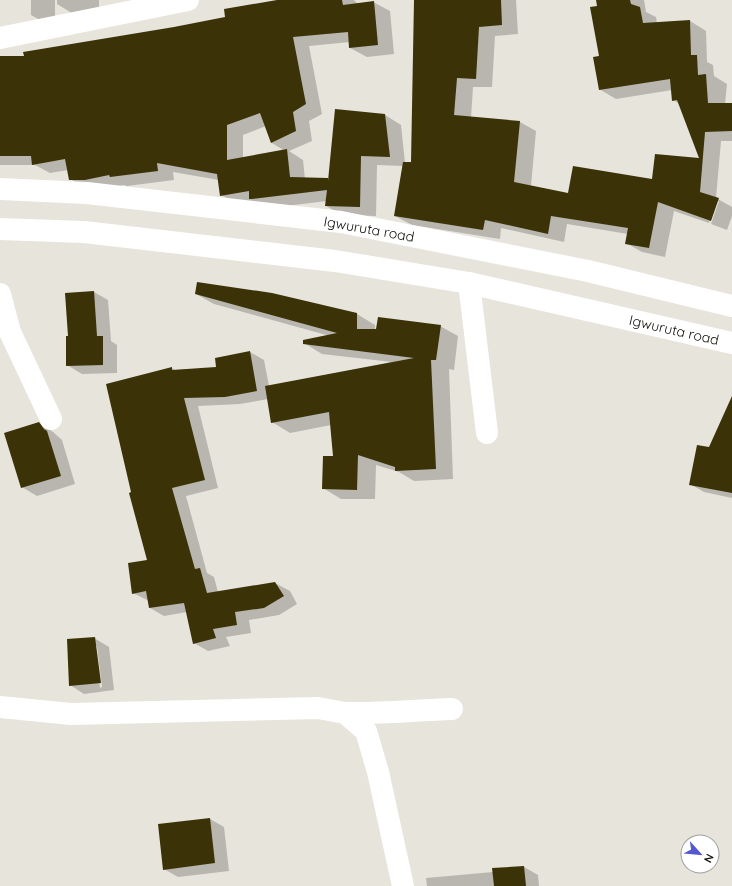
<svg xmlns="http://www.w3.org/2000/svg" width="732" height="886" font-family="Quicksand,sans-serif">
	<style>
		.shadow { fill: #0003; fill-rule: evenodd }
		.building { fill: #3b3207 }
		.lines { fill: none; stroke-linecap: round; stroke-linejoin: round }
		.minor { stroke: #fff; stroke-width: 22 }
		.major { stroke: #fff; stroke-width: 22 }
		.labels { text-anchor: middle; stroke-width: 4; stroke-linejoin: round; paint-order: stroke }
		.street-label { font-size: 14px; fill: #0e0e0a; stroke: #fff }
	</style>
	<rect width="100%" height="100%" fill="#e6e4db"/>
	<path class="shadow" d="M 31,0 L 55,0 L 55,19 L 38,19 L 31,15 Z
		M 57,0 L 99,0 L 99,13 L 75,15 L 57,4 Z
		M 283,0 L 354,0 L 358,4 L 373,2 L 390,11 L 394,54 L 367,57 L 350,48 L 350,42 L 309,46 L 322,114 L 309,121 L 312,141 L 289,151 L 303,160 L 305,179 L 329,180 L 385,115 L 401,125 L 405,163 L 412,163 L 415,0 L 516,0 L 518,34 L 495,36 L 492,87 L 473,87 L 471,118 L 520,122 L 536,131 L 531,186 L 569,194 L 653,180 L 701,159 L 680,104 L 673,100 L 672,90 L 616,99 L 599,89 L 600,57 L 597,0 L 644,0 L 646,12 L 656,17 L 657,23 L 690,21 L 706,31 L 707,62 L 713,65 L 714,76 L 727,84 L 725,104 L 732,104 L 732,141 L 721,141 L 716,198 L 732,207 L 732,216 L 727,230 L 711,224 L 719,201 L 717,201 L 709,223 L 674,211 L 665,257 L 642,252 L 626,243 L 628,234 L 567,224 L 564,242 L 501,228 L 500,239 L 412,225 L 395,216 L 403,166 L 377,165 L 376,216 L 342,215 L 326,206 L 327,201 L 269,208 L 238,204 L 221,195 L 219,180 L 173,172 L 174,180 L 127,186 L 124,185 L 102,189 L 86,188 L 70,179 L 68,170 L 50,173 L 35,165 L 0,165 L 0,57 L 25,57 L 275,15 ZM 266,126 L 272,143 L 285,151 L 243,158 L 243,135 Z
		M 94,292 L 108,300 L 111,341 L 117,345 L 117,373 L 82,374 L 67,365 L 69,337 Z
		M 196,294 L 357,314 L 375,325 L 375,334 L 440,326 L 458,336 L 454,370 L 449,369 L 453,479 L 414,481 L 399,472 L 376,465 L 375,499 L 341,499 L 323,488 L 334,457 L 331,425 L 290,433 L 272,422 L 268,399 L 240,404 L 198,406 L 218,488 L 186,496 L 207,573 L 214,577 L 218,592 L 275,583 L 290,591 L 297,604 L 279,615 L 249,620 L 251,633 L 226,637 L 230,646 L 208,651 L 194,643 L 187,612 L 164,616 L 150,608 L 149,601 L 133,593 L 149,561 L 132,493 L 172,368 L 175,370 L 218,368 L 250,352 L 264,360 L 269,386 L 392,362 L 322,354 L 304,343 L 330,336 L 214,304 Z
		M 732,410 L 732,498 L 704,492 L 690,484 Z
		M 39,423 L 53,432 L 62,440 L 75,484 L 37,496 L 22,487 Z
		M 94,638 L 109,647 L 114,690 L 84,694 L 70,685 ZM 95,646 L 97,646 L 102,687 L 100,688 Z
		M 210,819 L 224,827 L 229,871 L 178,877 L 164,869 Z
		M 524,867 L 538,875 L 539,886 L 427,886 L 426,878 L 493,872 Z"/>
	<path class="building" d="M 277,0 L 342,0 L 343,5 L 374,1 L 378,45 L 349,48 L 348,32 L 293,37 L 306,104 L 293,112 L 296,131 L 271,143 L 260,113 L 227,125 L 227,160 L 287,149 L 290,177 L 328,178 L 328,181 L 335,109 L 385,114 L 390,157 L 361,156 L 360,207 L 325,206 L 327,190 L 252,199 L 249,199 L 249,191 L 220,196 L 217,174 L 157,163 L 158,171 L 110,177 L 109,175 L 85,180 L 69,180 L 65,159 L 32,165 L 31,156 L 0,156 L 0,56 L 24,56 L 23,52 L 174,27 L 225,17 L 224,9 Z
		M 414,0 L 501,0 L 502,25 L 479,27 L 476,79 L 457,78 L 454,115 L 520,121 L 514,182 L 568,193 L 573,166 L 652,179 L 655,154 L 699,158 L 677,100 L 672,101 L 670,79 L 599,90 L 593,57 L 599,56 L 590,7 L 597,6 L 596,0 L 630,0 L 631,4 L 640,7 L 643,23 L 690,20 L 691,55 L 697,55 L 698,75 L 706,74 L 708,103 L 732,103 L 732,131 L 705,132 L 700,192 L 719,198 L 711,221 L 658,202 L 649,248 L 625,244 L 628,228 L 551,216 L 548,234 L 485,220 L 483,230 L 394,216 L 403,162 L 411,162 Z
		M 197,282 L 272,293 L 357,313 L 357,329 L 376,329 L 378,317 L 441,325 L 436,360 L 431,360 L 436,469 L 395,471 L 395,467 L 358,455 L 357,490 L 322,489 L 323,456 L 333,456 L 329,412 L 271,423 L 265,386 L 414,358 L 303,344 L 303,340 L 337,333 L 195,294 Z
		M 94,291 L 97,336 L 103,336 L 103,365 L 66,366 L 66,336 L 68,336 L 65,293 Z
		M 250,351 L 257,391 L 225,397 L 184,398 L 205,480 L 172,488 L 195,569 L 200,568 L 207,593 L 275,582 L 284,596 L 264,608 L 235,612 L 237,625 L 213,629 L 216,638 L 193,644 L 184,603 L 149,608 L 146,591 L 132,594 L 128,563 L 147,560 L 129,493 L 131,492 L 106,384 L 172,367 L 172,370 L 216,367 L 215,358 Z
		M 732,396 L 732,493 L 689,485 L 697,445 L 709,447 Z
		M 39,422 L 44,429 L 47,431 L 61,476 L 21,488 L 4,433 Z
		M 95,637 L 101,683 L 69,686 L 67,639 Z
		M 210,818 L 215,863 L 163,870 L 158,824 Z
		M 524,866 L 526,886 L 494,886 L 492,868 Z"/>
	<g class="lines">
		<path class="minor" d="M 0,38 L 188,0
			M 469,283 L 487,433
			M 0,294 L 10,332 L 51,419
			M 0,707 L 71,714 L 318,708 L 345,713 L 366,731 L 378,772 L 403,886
			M 345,713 C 381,714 416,710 452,709"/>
		<path class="major" d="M 0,189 L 87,193 L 341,222 L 588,271 L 732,306
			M 0,229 L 84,232 L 335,261 L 469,283 L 732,343"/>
	</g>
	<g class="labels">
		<g class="street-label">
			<text transform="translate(369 229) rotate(10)" y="5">Igwuruta road</text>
			<text transform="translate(674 330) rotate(13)" y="5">Igwuruta road</text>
		</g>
	</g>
	<g transform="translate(700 854) rotate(117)"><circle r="19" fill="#ffffff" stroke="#9f9f9d"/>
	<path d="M0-3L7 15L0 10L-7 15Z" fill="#5458cf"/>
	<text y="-6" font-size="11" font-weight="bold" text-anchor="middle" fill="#0e0e0a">N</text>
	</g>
</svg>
